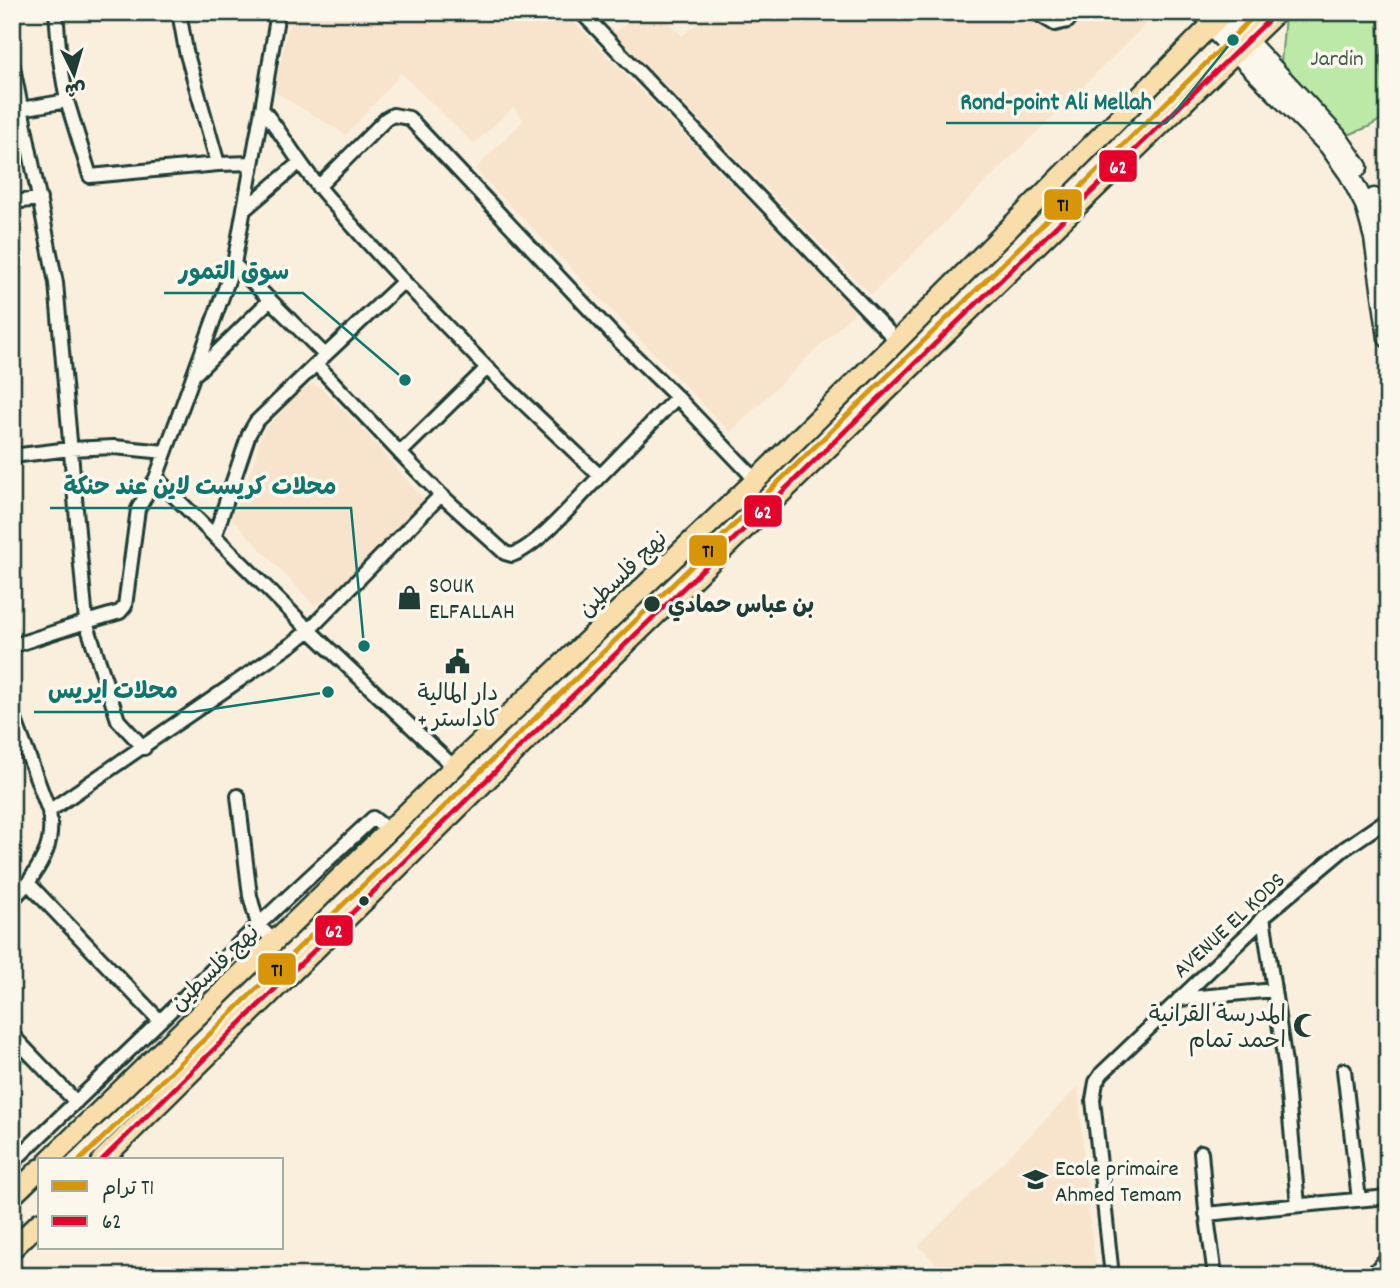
<svg xmlns="http://www.w3.org/2000/svg" width="1400" height="1288" font-family="Dekko,'Playpen Sans Arabic',sans-serif">
	<style>
		.built { fill: #f8e3cc }
		.green { fill: #bce9a7; stroke: #6e936e; stroke-width: 2 }
		.lines { fill: none; stroke-linecap: round; stroke-linejoin: round }
		.street-casing { stroke: #1f3d34; stroke-width: 18 }
		.secondary-casing { stroke: #1f3d34; stroke-width: 23 }
		.primary-casing { stroke: #1f3d34; stroke-width: 24 }
		.street { stroke: #fbf7ec; stroke-width: 12 }
		.secondary { stroke: #fbf7ec; stroke-width: 18 }
		.primary { stroke: #f9deab; stroke-width: 19 }
		.tram { stroke: #1f3d34; stroke-width: 2 }
		.bus-1-casing { stroke: #fbf7ec; stroke-width: 10 }
		.bus-1 { stroke: #e4002b; stroke-width: 5 }
		.tram-1-casing { stroke: #fbf7ec; stroke-width: 10 }
		.tram-1 { stroke: #d79608; stroke-width: 5 }
		.stop-dot { fill: #1f3d34; stroke: #fbf7ec; stroke-width: 2.5 }
		.labels { text-anchor: middle; stroke-width: 7; stroke-linejoin: round; paint-order: stroke }
		.park-label { font-size: 23px; fill: #3e5f4b; stroke: #fbf7ec }
		.street-label { font-size: 23px; fill: #1f3d34; stroke: #fbf7ec }
		.poi-label { font-size: 23px; fill: #1f3d34; stroke: #fbf7ec; text-anchor: start }
		.stop-label { font-size: 23px; font-weight: bold; fill: #1f3d34; stroke: #fbf7ec; text-anchor: start }
		.leader { fill: none; stroke: #0f766e; stroke-width: 2.5 }
		.callout-dot { fill: #0f766e; stroke: #fbf7ec; stroke-width: 2.5 }
		.callout-label { font-size: 24px; text-anchor: middle; font-weight: bold; fill: #0f766e; stroke: #fbf7ec; stroke-width: 7; stroke-linejoin: round; paint-order: stroke }
		.line-badge { stroke: #fbf7ec; stroke-width: 2.5 }
		.badge-label { font-size: 19px; text-anchor: middle; font-weight: bold; fill: #fff }
		.pale-badge-label { font-size: 19px; text-anchor: middle; font-weight: bold; fill: #111 }
	</style>
	<rect width="100%" height="100%" fill="#faeedd"/>
	<filter id="ink" filterUnits="userSpaceOnUse"><feTurbulence type="fractalNoise" baseFrequency=".0143" numOctaves="2"/><feDisplacementMap in="SourceGraphic" scale="14" xChannelSelector="R" yChannelSelector="G"/><feConvolveMatrix kernelMatrix="1 2 1 2 8 2 1 2 1" color-interpolation-filters="sRGB"/></filter>
	<g filter="url(#ink)">
		<path class="built" d="M 292,12 L 564,12 L 856,311 L 730,432 L 475,169 L 524,120 L 513,107 L 474,144 L 401,73 L 346,135 L 274,91 Z
			M 637,12 L 657,12 L 682,36 L 711,12 L 1158,12 L 871,295 L 615,34 Z
			M 312,384 L 321,388 L 363,430 L 426,502 L 356,574 L 315,606 L 232,519 L 255,459 L 261,434 L 302,389 Z
			M 1078,1087 L 1088,1208 L 1097,1276 L 948,1276 L 919,1246 Z"/>
		<path class="green" d="M 1289,12 L 1377,12 L 1387,116 L 1368,127 L 1348,135 L 1281,63 L 1285,16 Z"/>
		<g class="lines">
			<defs>
				<path id="street" d="M 179,12 L 186,51 L 218,164 L 252,163
					M 581,12 L 897,341
					M 1035,12 L 1055,24 L 1068,21 L 1073,12
					M 1199,12 L 1210,26
					M 12,62 L 56,283 L 86,622 L 12,646
					M 67,101 L 90,176 L 218,164
					M 21,109 L 67,101 L 60,60 L 56,12
					M 262,109 L 234,264 L 156,478 L 309,630 L 454,767
					M 318,187 L 386,119 L 393,115 L 409,118 L 620,342 L 677,397
					M 12,202 L 40,199
					M 244,210 L 300,162
					M 234,264 L 325,355
					M 321,359 L 404,281
					M 196,373 L 270,300
					M 12,456 L 70,449 L 114,447 L 165,452
					M 600,476 L 677,397 L 756,480
					M 441,495 L 505,553 L 512,555 C 539,546 579,497 600,476 L 487,368
					M 215,535 L 249,434 L 256,422 L 316,364 L 400,453
					M 12,712 L 49,811 C 54,842 45,858 28,883 L 160,1021 L 258,925 L 275,942
					M 144,748 L 118,720 L 86,622 L 120,612 L 125,606 L 138,509 L 156,478
					M 238,796 L 250,896 L 258,925 L 373,818 L 388,830
					M 49,811 L 292,644 L 309,630 L 441,495 L 400,453 L 487,368 C 430,309 372,250 319,187 C 298,163 283,134 262,109 L 278,12
					M 12,900 L 28,883
					M 1263,917 L 1285,1063 L 1298,1205
					M 1179,999 L 1274,990
					M 12,1035 L 76,1102
					M 1344,1070 L 1359,1200
					M 1201,1152 L 1206,1210 L 1215,1276
					M 12,1163 L 160,1021
					M 1206,1214 L 1388,1197
					M 1112,1276 L 1093,1100 L 1096,1082 L 1102,1073 L 1255,927 L 1263,917 L 1344,849 L 1388,819
					M 1371,1276 L 1388,1257"/>
				<path id="secondary" d="M 1222,14 L 1337,137 L 1358,167
					M 1210,26 L 1329,146 L 1349,174 L 1365,205 L 1374,238 L 1388,338
					M 1374,198 L 1388,241"/>
				<path id="primary" d="M 49,1160 L 454,767 L 756,480 L 897,341 L 1224,12
					M 102,1160 L 531,736 L 1277,12
					M 12,1196 L 40,1169
					M 12,1249 L 40,1222"/>
			</defs>
			<use href="#street" class="street-casing"/>
			<use href="#secondary" class="secondary-casing"/>
			<use href="#primary" class="primary-casing"/>
			<use href="#street" class="street"/>
			<use href="#secondary" class="secondary"/>
			<use href="#primary" class="primary"/>
			<path class="tram" d="M 78,1160 L 88,1152"/>
			<defs>
				<path id="bus-1" d="M 102,1160 L 531,736 L 1277,12"/>
			</defs>
			<use href="#bus-1" class="bus-1-casing"/>
			<use href="#bus-1" class="bus-1"/>
			<defs>
				<path id="tram-1" d="M 80,1160 L 970,296 L 1258,12"/>
			</defs>
			<use href="#tram-1" class="tram-1-casing"/>
			<use href="#tram-1" class="tram-1"/>
		</g>
	</g>
	<defs>
		<symbol id="shop-bare" viewBox="-9 -9 18 18"><path d="M-5-2.5h2.3a2.7 3.5 0 0 1 5.4 0H5L5.5 6h-11ZM-1.5-2.5h3a1.5 2.3 0 0 0-3 0Z" fill="#1f3d34" stroke="#fbf7ec" stroke-width="2.5" paint-order="stroke"/></symbol>
		<symbol id="civic-bare" viewBox="-9 -9 18 18"><path d="M-.6-6.5H3V-4.5H.6V-3L4-1V1h2V6H-6V1h2V-1L-.6-3ZM-1.2 2.5V6h2.4V2.5Z" fill="#1f3d34" stroke="#fbf7ec" stroke-width="2.5" paint-order="stroke"/></symbol>
		<symbol id="mosque-bare" viewBox="-9 -9 18 18"><path d="M3.5-4.9A6 6 0 1 0 3.5 4.9A5 5 0 1 1 3.5-4.9Z" fill="#1f3d34" stroke="#fbf7ec" stroke-width="2.5" paint-order="stroke"/></symbol>
		<symbol id="school-bare" viewBox="-9 -9 18 18"><path d="M0-5L7-2L0 1L-7-2ZM-4 1L0 2.5L4 1V4Q0 6-4 4Z" fill="#1f3d34" stroke="#fbf7ec" stroke-width="2.5" paint-order="stroke"/></symbol>
	</defs>
	<g fill-rule="evenodd">
		<use href="#shop-bare" x="392" y="580" width="35" height="35"/>
		<use href="#civic-bare" x="440" y="644" width="35" height="35"/>
		<use href="#mosque-bare" x="1288" y="1008" width="35" height="35"/>
		<use href="#school-bare" x="1018" y="1162" width="35" height="35"/>
	</g>
	<g class="stop-dot">
		<circle cx="652" cy="604" r="9"/>
		<circle cx="364" cy="901" r="6"/>
	</g>
	<g class="labels">
		<g class="park-label">
			<text x="1337" y="65">Jardin</text>
		</g>
		<g class="street-label">
			<text transform="translate(622 573) rotate(-44)" y="8">نهج فلسطين</text>
			<text transform="translate(1228 924) rotate(-43)" y="8">AVENUE EL KODS</text>
			<text transform="translate(214 967) rotate(-44)" y="8">نهج فلسطين</text>
		</g>
		<g class="poi-label">
			<text x="429" y="592">SOUK<tspan x="429" dy="26">ELFALLAH</tspan></text>
			<text x="458" y="700" text-anchor="middle">دار المالية<tspan x="458" dy="26">+ كاداستر</tspan></text>
			<text x="1286" y="1021" text-anchor="end">المدرسة القرانية<tspan x="1286" dy="26">احمد تمام</tspan></text>
			<text x="1055" y="1175">Ecole primaire<tspan x="1055" dy="26">Ahmed Temam</tspan></text>
		</g>
		<g class="stop-label">
			<text x="668" y="612">بن عباس حمادي</text>
		</g>
	</g>
	<path class="leader" d="M1233 40L1166 123H946M405 380L303 293H164M364 646L351 508H50M328 692L192 712H34"/>
	<g class="callout-dot">
		<circle cx="1233" cy="40" r="7"/>
		<circle cx="405" cy="380" r="7"/>
		<circle cx="364" cy="646" r="7"/>
		<circle cx="328" cy="692" r="7"/>
	</g>
	<g class="callout-label">
		<text x="1056" y="109">Rond-point Ali Mellah</text>
		<text x="234" y="279">سوق التمور</text>
		<text x="200" y="494">محلات كريست لاين عند حنكة</text>
		<text x="113" y="698">محلات ايريس</text>
	</g>
	<g class="line-badge">
		<rect x="1098" y="149" width="40" height="34" rx="7" fill="#e4002b"/>
		<rect x="1043" y="188" width="40" height="33" rx="7" fill="#d79608"/>
		<rect x="743" y="494" width="40" height="34" rx="7" fill="#e4002b"/>
		<rect x="688" y="534" width="40" height="33" rx="7" fill="#d79608"/>
		<rect x="314" y="914" width="40" height="33" rx="7" fill="#e4002b"/>
		<rect x="257" y="952" width="40" height="34" rx="7" fill="#d79608"/>
	</g>
	<g class="badge-label">
		<text x="1118" y="173">62</text>
		<text x="763" y="518">62</text>
		<text x="334" y="937">62</text>
	</g>
	<g class="pale-badge-label">
		<text x="1063" y="211">T1</text>
		<text x="708" y="557">T1</text>
		<text x="277" y="976">T1</text>
	</g>
	<rect width="1400" height="1288" fill="none" stroke="#fbf7ec" stroke-width="42"/>
	<rect x="21" y="21" width="1358" height="1246" fill="none" stroke="#1f3d34" stroke-width="2.5" filter="url(#ink)"/>
	<rect x="38" y="1158" width="245" height="91" fill="#fbf7ec" stroke="#a3ada2" stroke-width="2"/>
	<rect x="52" y="1181" width="35" height="10" fill="#d79608" stroke="#a3ada2" stroke-width="2"/>
	<text x="102" y="1194" font-size="21" fill="#1f3d34">ترام T1</text>
	<rect x="52" y="1216" width="35" height="10" fill="#e4002b" stroke="#a3ada2" stroke-width="2"/>
	<text x="102" y="1228" font-size="21" fill="#1f3d34">62</text>
	<g transform="translate(74 74) rotate(175)" stroke="#fbf7ec" stroke-width="5" paint-order="stroke">
	<path d="M0-5L12 26L0 18L-12 26Z" fill="#1f3d34"/>
	<text y="-10" font-size="19" font-weight="bold" text-anchor="middle" fill="#1f3d34">ش</text>
	</g>
</svg>
